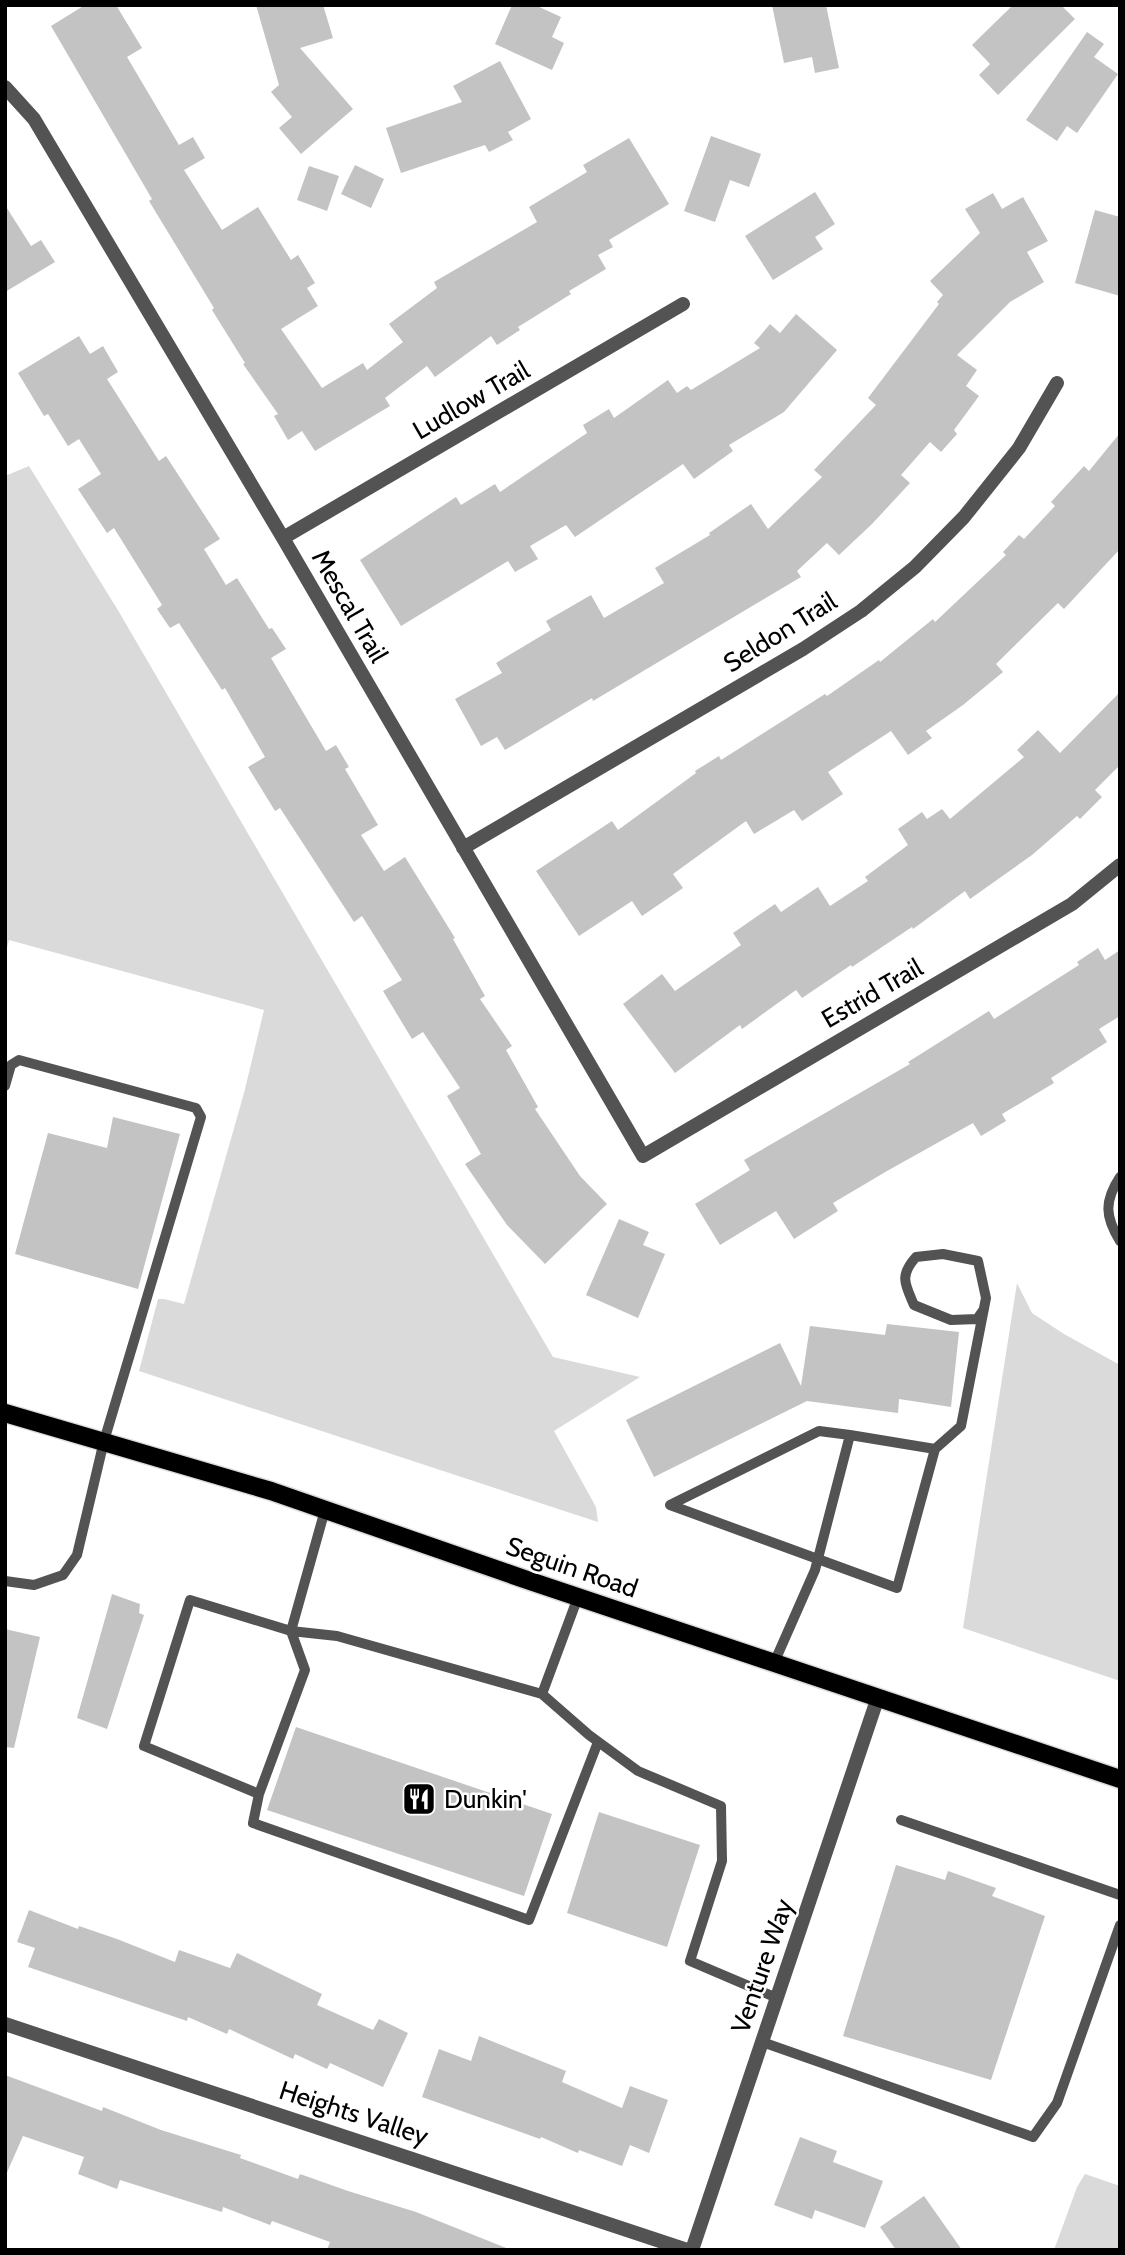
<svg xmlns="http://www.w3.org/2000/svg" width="1125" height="2255" font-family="Cabin,sans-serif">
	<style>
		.green { fill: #dadada }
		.building { fill: #c3c3c3 }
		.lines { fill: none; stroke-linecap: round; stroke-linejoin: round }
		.primary-casing { stroke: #dbdbdb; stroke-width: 21 }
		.service { stroke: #535353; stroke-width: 10 }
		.minor { stroke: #535353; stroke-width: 14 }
		.primary { stroke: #000; stroke-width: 18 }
		.labels { text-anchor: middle; stroke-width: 5; stroke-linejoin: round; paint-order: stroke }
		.street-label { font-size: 26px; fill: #000; stroke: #fff }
		.poi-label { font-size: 26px; fill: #000; stroke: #fff; text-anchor: start }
	</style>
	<rect width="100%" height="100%" fill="#fff"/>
	<path class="green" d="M 29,466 L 119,612 L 553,1357 L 640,1377 L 554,1431 L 596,1507 L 598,1522 L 139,1371 L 158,1299 L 164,1299 L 184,1304 L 244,1093 L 264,1010 L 9,940 L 5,955 L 5,476 Z
		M 1017,1283 L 1032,1313 L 1064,1334 L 1120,1365 L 1120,1681 L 963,1628 Z
		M 1085,2174 L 1120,2186 L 1120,2250 L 1054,2250 L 1077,2187 Z"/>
	<path class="building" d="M 85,5 L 116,5 L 142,48 L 127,57 L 179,145 L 193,137 L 205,158 L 184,170 L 222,230 L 258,207 L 291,260 L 298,255 L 315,283 L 307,288 L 318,306 L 281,329 L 322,388 L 363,363 L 367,370 L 403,342 L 389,324 L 437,288 L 434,282 L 537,222 L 529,207 L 587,172 L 583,165 L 629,138 L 669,204 L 609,240 L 613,247 L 598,255 L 606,269 L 569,291 L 571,294 L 518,327 L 520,330 L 497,345 L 491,336 L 435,377 L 427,366 L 385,398 L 390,406 L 315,451 L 302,431 L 288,440 L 274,416 L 278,414 L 243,364 L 245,363 L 212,310 L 214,308 L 149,201 L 152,199 L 51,26 Z
		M 256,5 L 323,5 L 333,38 L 300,48 L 353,109 L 301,154 L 279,128 L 292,117 L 271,92 L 279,85 Z
		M 512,5 L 535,5 L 561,17 L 552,37 L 564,43 L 552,70 L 495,44 Z
		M 772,5 L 826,5 L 839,68 L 815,73 L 812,57 L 784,63 Z
		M 1013,5 L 1061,5 L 1075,19 L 998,95 L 979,75 L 990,64 L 972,45 Z
		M 1087,32 L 1104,44 L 1094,57 L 1118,74 L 1077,133 L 1067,126 L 1057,141 L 1026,120 Z
		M 500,61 L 531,119 L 508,132 L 513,140 L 489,152 L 485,145 L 401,173 L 386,128 L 462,102 L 453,86 Z
		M 711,136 L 761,154 L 749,187 L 730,180 L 715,222 L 684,211 Z
		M 355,165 L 384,179 L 371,208 L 341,194 Z
		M 309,166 L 339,176 L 327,211 L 297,200 Z
		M 815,192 L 835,224 L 815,237 L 823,249 L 773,280 L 745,236 Z
		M 993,193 L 1002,209 L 1023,197 L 1048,241 L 1027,252 L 1044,282 L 1010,302 L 957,355 L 977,370 L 966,386 L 979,396 L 954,430 L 957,434 L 941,452 L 930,442 L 901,475 L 910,483 L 872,524 L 839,555 L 827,543 L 797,571 L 801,577 L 593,701 L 592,698 L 505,750 L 497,737 L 481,746 L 455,699 L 502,673 L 496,663 L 551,630 L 546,621 L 591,595 L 604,618 L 664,583 L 655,568 L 710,535 L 709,533 L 751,504 L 768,529 L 822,477 L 814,470 L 876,405 L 868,398 L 939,304 L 937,302 L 943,295 L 930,281 L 980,233 L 965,209 Z
		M 5,205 L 31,246 L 41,240 L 55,262 L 5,292 Z
		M 1095,210 L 1120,217 L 1120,296 L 1075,283 Z
		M 796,314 L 837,350 L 784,412 L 729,445 L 733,451 L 694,479 L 683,464 L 575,537 L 566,525 L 530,546 L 538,559 L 515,572 L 508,561 L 401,626 L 360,560 L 456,497 L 461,505 L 495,484 L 500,492 L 587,433 L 583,425 L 609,409 L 614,418 L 668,380 L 677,393 L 687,386 L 691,390 L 760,348 L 754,343 L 770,324 L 780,333 Z
		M 79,336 L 90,354 L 103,346 L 118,372 L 107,379 L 159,461 L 166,456 L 220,539 L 204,549 L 226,585 L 237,578 L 269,629 L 272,628 L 286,649 L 271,658 L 326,751 L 336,745 L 349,767 L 345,769 L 378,825 L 361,835 L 384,871 L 405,857 L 455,938 L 453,939 L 485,996 L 480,999 L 512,1046 L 506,1050 L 538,1107 L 535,1109 L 580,1176 L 607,1204 L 545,1264 L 507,1225 L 465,1164 L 481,1154 L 447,1096 L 460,1088 L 423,1032 L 412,1039 L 383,991 L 402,980 L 362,916 L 354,922 L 280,808 L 275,811 L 248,767 L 265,757 L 225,688 L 222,690 L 179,623 L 170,628 L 157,609 L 162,605 L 114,528 L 107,533 L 78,489 L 101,474 L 79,439 L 68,446 L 48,414 L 44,416 L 18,373 Z
		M 1120,433 L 1120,549 L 1064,609 L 1058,603 L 996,664 L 1003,672 L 963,705 L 926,731 L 932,738 L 908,755 L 891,731 L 828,772 L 843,794 L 802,821 L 794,810 L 754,834 L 746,821 L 673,874 L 683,888 L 642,916 L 632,901 L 579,936 L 536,871 L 612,821 L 618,830 L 696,773 L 695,771 L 719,756 L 721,760 L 825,694 L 827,696 L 879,660 L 880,662 L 933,619 L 935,622 L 1006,555 L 1003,552 L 1019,535 L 1024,539 L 1055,506 L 1051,502 L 1084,466 L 1089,471 Z
		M 1120,692 L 1120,765 L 1095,790 L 1102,797 L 1080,819 L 1077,816 L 1032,855 L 970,899 L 965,891 L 913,929 L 912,927 L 852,967 L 851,965 L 802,998 L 796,990 L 742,1029 L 740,1025 L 675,1073 L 623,1004 L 662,974 L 675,991 L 741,945 L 733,933 L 775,904 L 781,912 L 818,887 L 830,906 L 868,881 L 865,877 L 908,845 L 898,829 L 922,812 L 927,819 L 942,809 L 950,819 L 1024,757 L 1017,750 L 1038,730 L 1060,753 Z
		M 1098,948 L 1105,960 L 1120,950 L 1120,1016 L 1099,1029 L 1107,1042 L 1051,1078 L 1054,1083 L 1002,1114 L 1006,1121 L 981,1136 L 973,1123 L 887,1171 L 833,1203 L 838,1211 L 794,1239 L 776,1211 L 720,1245 L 695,1204 L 750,1170 L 744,1160 L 910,1064 L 908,1062 L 989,1011 L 994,1019 L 1079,965 L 1077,962 Z
		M 113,1117 L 180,1134 L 138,1289 L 15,1254 L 48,1133 L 107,1148 Z
		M 619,1219 L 649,1232 L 643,1245 L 665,1254 L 638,1318 L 586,1295 Z
		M 887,1324 L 959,1332 L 951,1407 L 899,1399 L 898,1413 L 807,1401 L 654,1477 L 626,1420 L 780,1343 L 801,1386 L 810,1326 L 885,1335 Z
		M 112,1594 L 140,1604 L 139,1613 L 144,1615 L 107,1729 L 77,1718 Z
		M 5,1629 L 40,1637 L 14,1748 L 5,1747 Z
		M 296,1727 L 552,1814 L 524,1896 L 267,1810 Z
		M 599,1812 L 700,1845 L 667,1947 L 567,1913 Z
		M 896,1865 L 945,1880 L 948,1871 L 996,1888 L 992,1896 L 1045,1916 L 991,2080 L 843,2036 Z
		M 29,1910 L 78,1929 L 79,1926 L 117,1939 L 175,1962 L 179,1950 L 230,1968 L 237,1953 L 322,1994 L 317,2005 L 373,2030 L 379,2019 L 408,2033 L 383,2087 L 330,2063 L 327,2069 L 295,2054 L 293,2059 L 229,2029 L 227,2034 L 188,2017 L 187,2021 L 28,1967 L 35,1948 L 17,1942 Z
		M 479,2036 L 566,2071 L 562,2082 L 622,2108 L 630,2086 L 668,2100 L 649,2153 L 630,2145 L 622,2166 L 579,2150 L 578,2153 L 541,2137 L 540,2139 L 422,2097 L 439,2049 L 471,2061 Z
		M 5,2075 L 102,2111 L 103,2107 L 161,2130 L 241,2155 L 240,2158 L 298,2179 L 300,2174 L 348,2191 L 416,2212 L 511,2250 L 327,2250 L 330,2242 L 272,2221 L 270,2225 L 223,2207 L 222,2212 L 120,2180 L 117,2189 L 78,2174 L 84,2157 L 23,2136 L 5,2177 Z
		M 800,2137 L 837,2151 L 833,2162 L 883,2181 L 865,2228 L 815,2210 L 812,2219 L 774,2205 Z
		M 924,2196 L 962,2250 L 896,2250 L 880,2227 Z"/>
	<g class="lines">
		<defs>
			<path id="primary" d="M 5,1413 L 271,1491 L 530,1581 L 1120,1779"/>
		</defs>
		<use href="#primary" class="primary-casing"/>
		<path class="service" d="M 5,1086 L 11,1065 L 19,1060 L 196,1108 L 201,1117 L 104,1441 L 77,1555 L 63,1575 L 34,1585 L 5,1581
			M 1120,1177 C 1104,1201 1105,1217 1120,1241
			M 850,1435 L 819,1431 L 670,1505 L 897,1588 L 935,1449
			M 325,1510 L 291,1631 L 305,1670 L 259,1794 L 144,1746 L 190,1600 L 291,1631 L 337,1636 L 542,1694
			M 578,1597 L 542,1694 L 589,1735 L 638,1771 L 721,1806 L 722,1861 L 690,1961 L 777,1998
			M 774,1663 L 815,1570 L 850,1435 L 935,1449 L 961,1426 L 986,1298 L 978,1261 L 943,1254 L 916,1257 C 899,1276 905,1284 914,1305 L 951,1320 L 977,1319 L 984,1309
			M 259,1794 L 253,1823 L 529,1920 L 598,1742
			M 901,1820 L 1120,1895
			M 762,2042 L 1033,2137 L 1057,2103 L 1120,1925"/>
		<path class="minor" d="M 5,87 L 34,119 L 283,538 L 643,1156 L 1072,904 L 1120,865
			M 283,538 L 683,304
			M 463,848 L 803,649 L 861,611 L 915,567 L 964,517 L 1019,448 L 1057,383
			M 5,2024 L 687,2250
			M 692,2250 L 878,1697"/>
		<use href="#primary" class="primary"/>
	</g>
	<defs>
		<symbol id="restaurant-square" viewBox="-11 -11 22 22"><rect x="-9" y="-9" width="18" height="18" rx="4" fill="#000" stroke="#fff"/><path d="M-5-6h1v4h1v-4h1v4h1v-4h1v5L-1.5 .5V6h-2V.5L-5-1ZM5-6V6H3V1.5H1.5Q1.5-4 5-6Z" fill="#fff"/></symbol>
	</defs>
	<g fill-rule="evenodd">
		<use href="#restaurant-square" x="400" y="1780" width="38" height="38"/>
	</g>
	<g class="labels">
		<g class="street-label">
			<text transform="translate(471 400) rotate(-30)" y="9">Ludlow Trail</text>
			<text transform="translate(350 606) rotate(60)" y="9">Mescal Trail</text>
			<text transform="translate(780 632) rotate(-32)" y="9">Seldon Trail</text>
			<text transform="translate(872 993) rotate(-30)" y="9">Estrid Trail</text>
			<text transform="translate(572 1567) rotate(19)" y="9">Seguin Road</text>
			<text transform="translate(762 1966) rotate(-71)" y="9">Venture Way</text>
			<text transform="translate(354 2113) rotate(18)" y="9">Heights Valley</text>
		</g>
		<g class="poi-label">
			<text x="444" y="1808">Dunkin'</text>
		</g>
	</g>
	<rect width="1125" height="2255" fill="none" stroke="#000000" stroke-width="14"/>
</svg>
